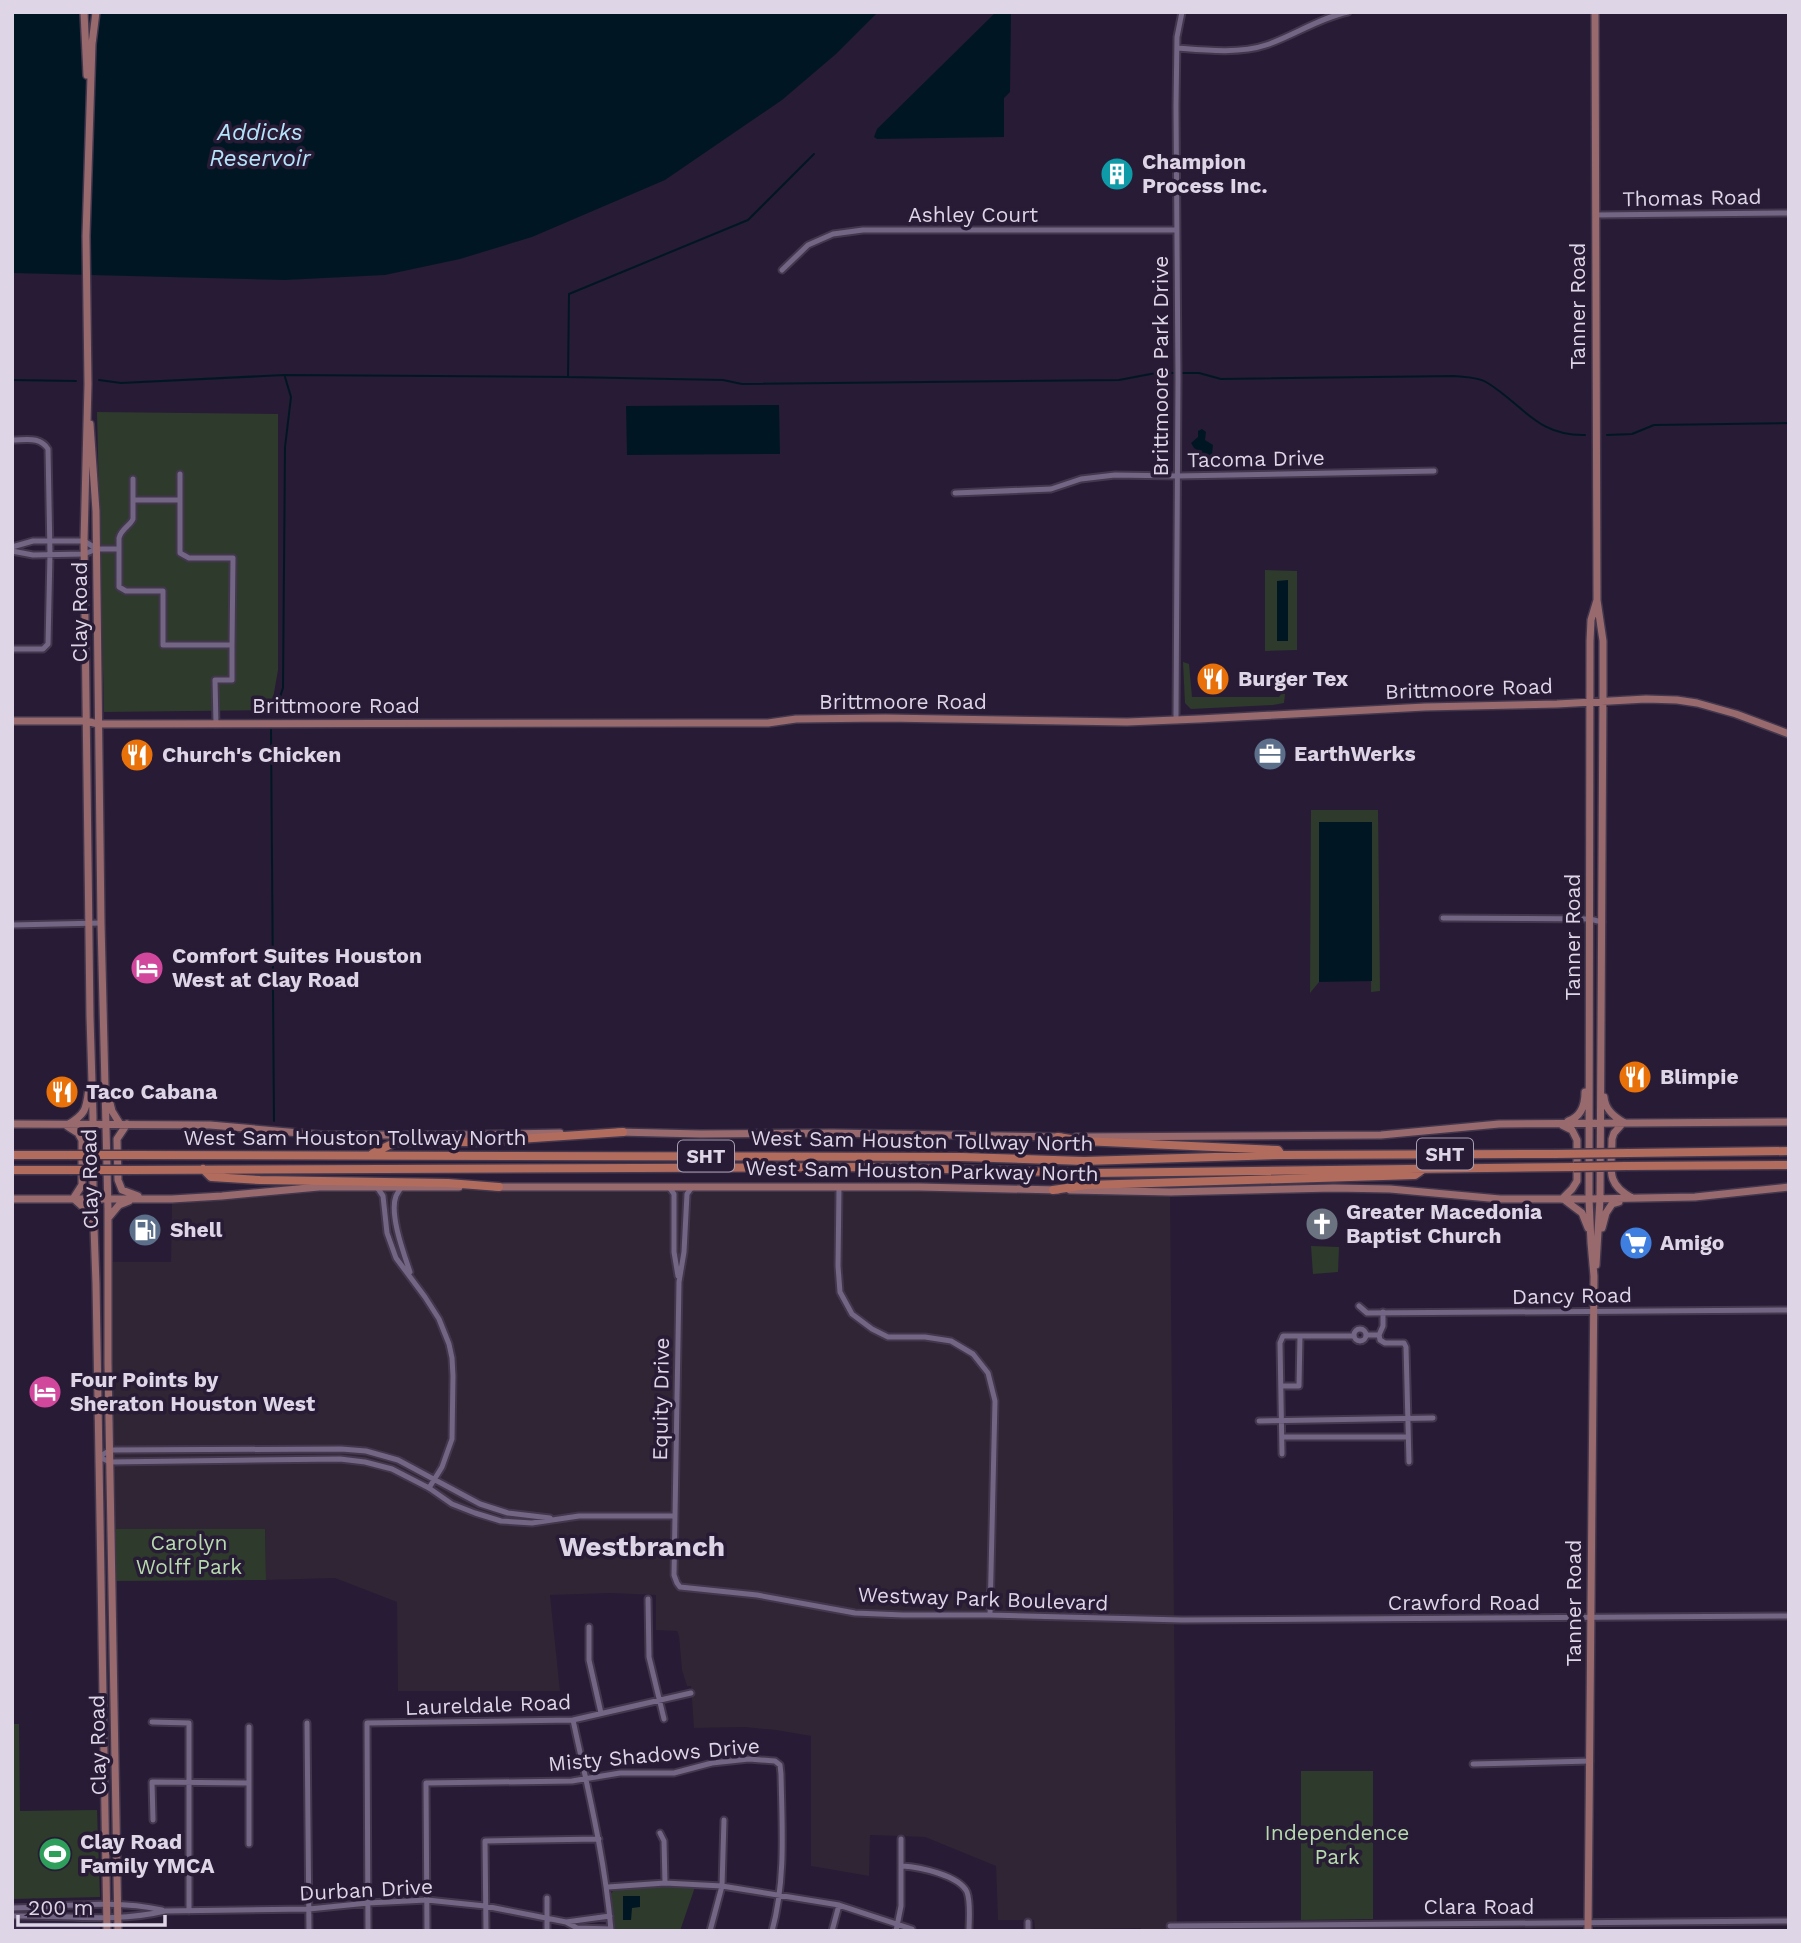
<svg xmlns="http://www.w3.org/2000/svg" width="1801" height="1943" font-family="'Work Sans',sans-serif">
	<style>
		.built { fill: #342644 }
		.industrial { fill: #2f2534 }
		.green { fill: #2e3a2c }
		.water { fill: #001723 }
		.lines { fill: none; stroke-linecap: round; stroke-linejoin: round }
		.stream { stroke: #001723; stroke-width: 2 }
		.minor-casing { stroke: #42374d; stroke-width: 9 }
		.major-casing { stroke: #42374d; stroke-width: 10 }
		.highway-casing { stroke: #42374d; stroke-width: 11 }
		.minor { stroke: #736584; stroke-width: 5 }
		.major { stroke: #98696d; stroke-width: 7 }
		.highway { stroke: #b16c5e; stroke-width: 8 }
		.highway-bridge-casing { stroke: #42374d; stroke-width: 11; stroke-linecap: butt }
		.highway-bridge { stroke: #b16c5e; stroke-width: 8 }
		.labels { text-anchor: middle; stroke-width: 7; stroke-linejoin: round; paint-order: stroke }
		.shield { fill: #281b35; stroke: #a79eb2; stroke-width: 2 }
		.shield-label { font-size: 19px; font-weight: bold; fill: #ded6e7 }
		.poi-label { font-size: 21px; font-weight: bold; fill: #ded6e7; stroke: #281b35; text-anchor: start }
		.street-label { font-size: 21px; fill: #ded6e7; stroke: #281b35 }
		.park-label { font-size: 21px; fill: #b7dbae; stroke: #281b35 }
		.water-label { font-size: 23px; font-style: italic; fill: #b4e4fa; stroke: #281b35 }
		.district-label { font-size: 28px; font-weight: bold; fill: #ded6e7; stroke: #281b35 }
	</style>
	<rect width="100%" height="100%" fill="#281b35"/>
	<path class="built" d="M 12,1921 L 100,1923 L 100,1931 L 12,1931 Z"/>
	<path class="industrial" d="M 319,1187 L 1170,1192 L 1177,1931 L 1141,1931 L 1141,1928 L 1035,1930 L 1034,1920 L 998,1920 L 996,1866 L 925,1837 L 870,1835 L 869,1876 L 811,1866 L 811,1736 L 776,1730 L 744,1727 L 694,1728 L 691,1686 L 687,1686 L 682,1670 L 679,1636 L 677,1631 L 656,1630 L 656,1595 L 610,1593 L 550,1595 L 560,1691 L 398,1691 L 397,1602 L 335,1578 L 266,1580 L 265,1529 L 111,1529 L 109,1262 L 171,1262 L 172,1199 Z"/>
	<path class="green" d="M 97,412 L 278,414 L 278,670 L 271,710 L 104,712 Z
		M 1265,570 L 1297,571 L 1297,650 L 1265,651 Z
		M 1183,662 L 1189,664 L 1192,697 L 1279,697 L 1281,694 L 1285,694 L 1284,703 L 1273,705 L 1191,709 L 1185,703 Z
		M 1311,810 L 1378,810 L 1380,991 L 1371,992 L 1372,823 L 1319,823 L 1319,982 L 1310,993 Z
		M 1311,1246 L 1339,1247 L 1338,1272 L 1313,1274 Z
		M 111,1529 L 265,1529 L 266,1580 L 112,1581 Z
		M 12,1724 L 19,1724 L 20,1811 L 97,1810 L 100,1897 L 12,1899 Z
		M 1301,1771 L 1373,1771 L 1373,1919 L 1301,1920 Z
		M 649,1887 L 695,1887 L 680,1931 L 614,1931 L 611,1894 L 613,1891 L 619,1889 Z"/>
	<path class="water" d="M 12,12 L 878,12 L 836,54 L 782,100 L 665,180 L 532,237 L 460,259 L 385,275 L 285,280 L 12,273 Z
		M 996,12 L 1011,12 L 1010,92 L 1004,98 L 1004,137 L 877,139 L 874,137 L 877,129 Z
		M 779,405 L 780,454 L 627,455 L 626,406 Z
		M 1202,429 L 1206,432 L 1205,440 L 1213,445 L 1212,454 L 1207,456 L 1194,448 L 1191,443 L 1198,437 L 1198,431 Z
		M 1288,580 L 1288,641 L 1277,641 L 1277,581 Z
		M 1319,822 L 1372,822 L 1372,981 L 1319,982 Z
		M 623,1896 L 640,1896 L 640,1907 L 632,1908 L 631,1920 L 623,1920 Z"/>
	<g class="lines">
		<path class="stream" d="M 1181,373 L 1199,373 L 1221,379 L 1454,376 C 1464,377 1478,377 1486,382 C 1523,404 1536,436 1585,435
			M 568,377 L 569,294 L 748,220 L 814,154
			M 12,380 L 76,381
			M 99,380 L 121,383 L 284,375 L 568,377 L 723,380 L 742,384 L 1119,380 L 1156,373 L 1175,373
			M 1607,435 L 1632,434 L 1654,425 L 1789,423
			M 276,709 L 283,688 L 285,447 L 291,397 L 285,377
			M 271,730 L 274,1121"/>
		<defs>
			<path id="minor" d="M 1177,48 C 1203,50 1240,54 1266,45 C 1293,36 1319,18 1348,12
				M 1596,215 L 1789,213
				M 782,270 L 808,245 L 833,234 L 863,230 L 1176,230
				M 12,440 C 26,440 40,436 48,449 L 50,554 L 48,644 L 43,649 L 12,649
				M 180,474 L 180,553 L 189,558 L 233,558 L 232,645
				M 133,479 L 133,519 C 130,526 121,529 119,538 L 119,587 L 126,591 L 163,591 L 163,645 L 232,645 L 232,680 L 215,680 L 216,724
				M 955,493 L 1051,489 L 1081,479 L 1115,475 L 1177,476 L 1434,471
				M 133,500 L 180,500
				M 12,547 L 33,541 L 84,541 L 97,549
				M 12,551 L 33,555 L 84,554 L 97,549 L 119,549
				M 1176,720 L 1178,378 L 1176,106 L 1177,37 L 1182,12
				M 1443,918 L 1590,919 L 1602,922
				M 12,925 L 101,923
				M 402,1186 C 400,1189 398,1192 396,1196 C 389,1214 404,1254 410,1272
				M 377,1187 L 383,1196 L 387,1233 L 396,1258 L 425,1297 L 439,1319 L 449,1344 L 452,1358 L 453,1376 L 452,1439 L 442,1467 L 429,1488
				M 669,1187 L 674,1194 L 674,1252 L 678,1276
				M 692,1187 L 687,1194 L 684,1252 L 679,1282 L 674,1575 L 677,1583 L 680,1587 L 757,1595 L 855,1613 L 903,1615 L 990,1615 L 1182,1620 L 1789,1616
				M 839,1188 L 838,1266 L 840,1292 L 852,1314 L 872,1329 L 888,1337 L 925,1337 L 951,1341 L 973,1354 L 988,1373 L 995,1401 L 990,1615
				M 1359,1306 L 1367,1313 L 1789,1310
				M1354 1335a6 6 0 1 1 12 0a6 6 0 1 1-12 0Z
				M 1366,1335 L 1379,1335 L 1383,1326 L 1383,1312
				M 1379,1335 L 1380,1340 L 1385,1343 L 1404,1343 L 1406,1347 L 1409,1462
				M 1281,1386 L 1299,1386 L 1300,1336
				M 1259,1421 L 1433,1418
				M 1282,1437 L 1408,1437
				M 1282,1454 L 1280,1343 L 1283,1336 L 1354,1336
				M 99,1457 L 110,1462 L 340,1459 L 365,1462 L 392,1469 L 429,1488 L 452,1504 L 475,1513 L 501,1521 L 532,1523 L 579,1516 L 674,1516
				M 99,1457 L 110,1450 L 341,1449 L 366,1451 L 398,1460 L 480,1504 L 508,1513 L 550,1518
				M 648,1599 L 649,1657 L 664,1719
				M 589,1627 L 589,1660 L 601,1713
				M 573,1720 C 588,1790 605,1859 611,1930
				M 152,1722 L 189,1723 L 189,1911
				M 307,1723 L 309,1931
				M 249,1727 L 249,1844
				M 1473,1764 L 1590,1761
				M 153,1820 L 152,1782 L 248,1783
				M 660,1833 L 664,1841 L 665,1883
				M 902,1866 C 919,1867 959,1875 967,1892 C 971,1903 969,1919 969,1931
				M 608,1887 L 665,1883 L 722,1886 L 839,1905 L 912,1929
				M 12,1908 C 62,1907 113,1899 162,1910
				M 12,1916 C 64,1915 115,1923 165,1911 L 309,1909 L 368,1903 L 427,1900 L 485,1906 L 566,1922 L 577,1928 L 611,1929
				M 566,1922 L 610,1916
				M 1028,1922 L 1028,1931
				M 1170,1926 L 1789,1921
				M 368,1931 L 367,1723 L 573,1720 L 691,1693
				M 427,1931 L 426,1783 L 572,1781 L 620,1773 L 674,1773 L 712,1763 L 749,1759 L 775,1761 L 780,1765 L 781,1774 C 782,1826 786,1880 772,1931
				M 486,1931 L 485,1841 L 599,1839
				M 547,1931 L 547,1898
				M 710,1931 L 722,1886 L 724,1820
				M 832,1931 L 839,1905
				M 896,1931 L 901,1906 L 901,1839"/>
			<path id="major" d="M 84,12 L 87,75
				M 96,12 L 92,44 L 86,236 L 88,384 L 84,541 L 90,1017 L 93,1116 L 93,1199 L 96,1284 L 107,1931
				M 1595,12 L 1597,600 L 1603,641 L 1603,690 L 1600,1199 L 1596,1265
				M 90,424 L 96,511 L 101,923 L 108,1209 L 108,1363 L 118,1931
				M 12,721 L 86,721 L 98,724 L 703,723 L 768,723 L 796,719 L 886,718 L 1127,722 L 1199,719 L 1425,707 L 1557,704 L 1646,699 L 1677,700 L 1697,703 L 1736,714 L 1789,734
				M 1604,1097 C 1605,1109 1613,1116 1623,1122
				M 109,1099 L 112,1111 L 120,1124
				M 1568,1121 C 1581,1117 1585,1105 1585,1092
				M 1623,1123 L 1614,1133 L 1612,1139 C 1612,1168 1604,1183 1632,1198
				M 12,1124 L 210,1125 L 322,1135 L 451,1135 L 560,1133
				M 69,1124 C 87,1113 86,1108 89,1088
				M 127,1124 L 117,1139 L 118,1180 L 122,1190 L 138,1196
				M 1562,1125 L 1572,1130 L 1577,1140 L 1577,1181 L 1572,1189 L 1562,1199
				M 67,1126 L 78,1133 L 82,1140 L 82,1185 L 73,1199
				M 618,1132 L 701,1134 L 833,1133 L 1061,1137
				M 1076,1137 L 1381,1135 L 1499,1124 L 1789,1122
				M 496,1187 L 919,1187 L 1058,1190
				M 1070,1190 L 1170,1192 L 1334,1188 L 1390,1189 L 1500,1199 L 1589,1199 L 1695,1197 L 1789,1187
				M 12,1199 L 172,1199 L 222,1196 L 319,1187 L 459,1187
				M 74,1199 L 84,1208 L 91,1223
				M 1566,1201 L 1582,1213 L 1588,1228
				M 109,1217 L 119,1205 L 129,1201
				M 1602,1228 L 1606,1213 L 1612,1204 L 1619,1202
				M 1588,1931 L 1594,1276 L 1591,1243 L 1589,1199 L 1590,641 L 1591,620 L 1597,600"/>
			<path id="highway" d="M 1058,1137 L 1083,1141 L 1278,1150 L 1280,1153
				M 373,1153 L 396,1142 L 476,1142 L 623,1132
				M 1629,1153 L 1789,1151
				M 12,1155 L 70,1155
				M 129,1155 L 962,1157 L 1084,1161 L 1282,1155 L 1554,1154
				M 1625,1166 L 1789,1165
				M 203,1169 L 211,1177 L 260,1180 L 448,1183 L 499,1187
				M 12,1170 L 70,1170
				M 130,1170 L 867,1167 L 1091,1173 L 1574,1167
				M 1053,1190 L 1087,1185 L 1415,1175 L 1425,1168"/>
		</defs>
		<use href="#minor" class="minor-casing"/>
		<use href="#major" class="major-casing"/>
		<use href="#highway" class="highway-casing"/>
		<use href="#minor" class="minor"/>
		<use href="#major" class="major"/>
		<use href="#highway" class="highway"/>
		<defs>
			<path id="highway-bridge" d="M 1554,1154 L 1629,1153
				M 70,1155 L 129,1155
				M 1574,1167 L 1625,1166
				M 70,1170 L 130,1170"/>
		</defs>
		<use href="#highway-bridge" class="highway-bridge-casing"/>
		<use href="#highway-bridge" class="highway-bridge"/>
	</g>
	<defs>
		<symbol id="building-disc" viewBox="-11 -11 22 22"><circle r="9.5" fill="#0f9aa8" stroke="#281b35"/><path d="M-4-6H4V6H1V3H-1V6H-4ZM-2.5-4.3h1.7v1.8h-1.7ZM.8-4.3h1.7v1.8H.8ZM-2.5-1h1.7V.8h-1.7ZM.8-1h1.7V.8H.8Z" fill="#fff"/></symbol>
		<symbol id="restaurant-disc" viewBox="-11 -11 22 22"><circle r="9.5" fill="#e8710a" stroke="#281b35"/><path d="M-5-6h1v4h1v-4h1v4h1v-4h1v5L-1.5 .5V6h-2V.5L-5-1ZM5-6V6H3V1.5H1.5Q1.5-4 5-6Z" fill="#fff"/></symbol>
		<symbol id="office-disc" viewBox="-11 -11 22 22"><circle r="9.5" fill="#5c6f8a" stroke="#281b35"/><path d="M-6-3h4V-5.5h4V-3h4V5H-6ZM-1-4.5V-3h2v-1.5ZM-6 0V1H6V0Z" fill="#fff"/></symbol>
		<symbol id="hotel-disc" viewBox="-11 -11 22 22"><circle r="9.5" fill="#d1479c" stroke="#281b35"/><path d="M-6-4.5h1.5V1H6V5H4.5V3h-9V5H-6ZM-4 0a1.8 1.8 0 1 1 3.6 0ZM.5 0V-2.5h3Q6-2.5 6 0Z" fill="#fff"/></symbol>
		<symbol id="church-disc" viewBox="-11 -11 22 22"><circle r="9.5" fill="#6b7280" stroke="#281b35"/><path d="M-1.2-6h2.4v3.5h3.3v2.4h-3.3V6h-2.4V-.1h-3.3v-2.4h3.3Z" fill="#fff"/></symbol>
		<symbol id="fuel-disc" viewBox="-11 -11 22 22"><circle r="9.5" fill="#5c6f8a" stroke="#281b35"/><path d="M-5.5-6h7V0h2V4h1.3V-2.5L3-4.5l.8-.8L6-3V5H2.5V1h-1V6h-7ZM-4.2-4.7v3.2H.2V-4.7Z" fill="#fff"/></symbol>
		<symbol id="supermarket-disc" viewBox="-11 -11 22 22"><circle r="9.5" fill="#3f7fe0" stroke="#281b35"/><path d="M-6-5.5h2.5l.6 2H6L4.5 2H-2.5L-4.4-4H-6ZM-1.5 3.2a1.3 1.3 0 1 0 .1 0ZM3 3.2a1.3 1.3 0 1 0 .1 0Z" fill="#fff"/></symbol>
		<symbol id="stadium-disc" viewBox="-11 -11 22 22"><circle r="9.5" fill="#2e9e5b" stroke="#281b35"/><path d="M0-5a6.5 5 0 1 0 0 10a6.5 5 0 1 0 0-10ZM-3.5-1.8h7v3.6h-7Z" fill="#fff"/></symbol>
	</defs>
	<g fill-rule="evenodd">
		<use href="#building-disc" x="1098" y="155" width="38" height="38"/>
		<use href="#restaurant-disc" x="1194" y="660" width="38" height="38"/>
		<use href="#office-disc" x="1251" y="735" width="38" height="38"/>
		<use href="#restaurant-disc" x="118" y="736" width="38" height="38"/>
		<use href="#hotel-disc" x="128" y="949" width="38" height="38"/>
		<use href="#restaurant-disc" x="1616" y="1058" width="38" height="38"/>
		<use href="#restaurant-disc" x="43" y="1073" width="38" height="38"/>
		<use href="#church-disc" x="1303" y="1205" width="38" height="38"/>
		<use href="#fuel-disc" x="126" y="1211" width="38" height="38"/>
		<use href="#supermarket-disc" x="1617" y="1224" width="38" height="38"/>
		<use href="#hotel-disc" x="26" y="1373" width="38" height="38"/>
		<use href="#stadium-disc" x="36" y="1835" width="38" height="38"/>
	</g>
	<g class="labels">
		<g class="shield">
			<rect x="1417" y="1138.5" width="56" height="31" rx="5"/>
			<rect x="678" y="1140.5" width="56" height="31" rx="5"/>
		</g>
		<g class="shield-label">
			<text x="1445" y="1161">SHT</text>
			<text x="706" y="1163">SHT</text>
		</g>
		<g class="poi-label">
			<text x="1142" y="169">Champion<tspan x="1142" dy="24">Process Inc.</tspan></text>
			<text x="1238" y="686">Burger Tex</text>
			<text x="1294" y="761">EarthWerks</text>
			<text x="162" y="762">Church's Chicken</text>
			<text x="172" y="963">Comfort Suites Houston<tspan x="172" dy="24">West at Clay Road</tspan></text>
			<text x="1660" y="1084">Blimpie</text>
			<text x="86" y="1099">Taco Cabana</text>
			<text x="1346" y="1219">Greater Macedonia<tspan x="1346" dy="24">Baptist Church</tspan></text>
			<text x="170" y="1237">Shell</text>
			<text x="1660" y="1250">Amigo</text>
			<text x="70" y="1387">Four Points by<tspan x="70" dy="24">Sheraton Houston West</tspan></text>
			<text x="80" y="1849">Clay Road<tspan x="80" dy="24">Family YMCA</tspan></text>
		</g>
		<g class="street-label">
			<text transform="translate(1692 198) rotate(-1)" y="7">Thomas Road</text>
			<text x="973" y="222">Ashley Court</text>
			<text transform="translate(1578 306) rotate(-90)" y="7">Tanner Road</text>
			<text transform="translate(1161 366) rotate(-90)" y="7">Brittmoore Park Drive</text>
			<text transform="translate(1256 459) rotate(-1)" y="7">Tacoma Drive</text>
			<text transform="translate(80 612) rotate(-90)" y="7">Clay Road</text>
			<text transform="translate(1469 689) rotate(-2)" y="7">Brittmoore Road</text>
			<text x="903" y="709">Brittmoore Road</text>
			<text x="336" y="713">Brittmoore Road</text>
			<text transform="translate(1573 937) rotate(-90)" y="7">Tanner Road</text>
			<text x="355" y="1145">West Sam Houston Tollway North</text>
			<text transform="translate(922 1141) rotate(1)" y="7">West Sam Houston Tollway North</text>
			<text transform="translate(922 1171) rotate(1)" y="7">West Sam Houston Parkway North</text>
			<text transform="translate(90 1179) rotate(-91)" y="7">Clay Road</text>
			<text transform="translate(1572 1296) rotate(-1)" y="7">Dancy Road</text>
			<text transform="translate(661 1399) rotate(-89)" y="7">Equity Drive</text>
			<text transform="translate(983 1599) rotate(2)" y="7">Westway Park Boulevard</text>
			<text x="1464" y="1610">Crawford Road</text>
			<text transform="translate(1574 1603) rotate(-90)" y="7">Tanner Road</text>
			<text transform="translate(488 1705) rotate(-2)" y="7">Laureldale Road</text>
			<text transform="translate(98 1745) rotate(-91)" y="7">Clay Road</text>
			<text transform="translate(654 1755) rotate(-5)" y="7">Misty Shadows Drive</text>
			<text transform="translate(366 1890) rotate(-3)" y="7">Durban Drive</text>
			<text x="1479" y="1914">Clara Road</text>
		</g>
		<g class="park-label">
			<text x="189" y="1550">Carolyn<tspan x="189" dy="24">Wolff Park</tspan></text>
			<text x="1337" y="1840">Independence<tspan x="1337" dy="24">Park</tspan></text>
		</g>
		<g class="water-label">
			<text x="260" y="140">Addicks<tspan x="260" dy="26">Reservoir</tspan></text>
		</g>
		<g class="district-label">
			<text x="642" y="1556">Westbranch</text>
		</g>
	</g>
	<rect width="1801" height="1943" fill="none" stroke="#ded6e7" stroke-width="28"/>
	<path d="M18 1915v10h147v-10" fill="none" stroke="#ded6e7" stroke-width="3.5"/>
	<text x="28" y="1915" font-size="21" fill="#ded6e7" stroke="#281b35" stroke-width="5" paint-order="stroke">200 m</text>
</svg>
